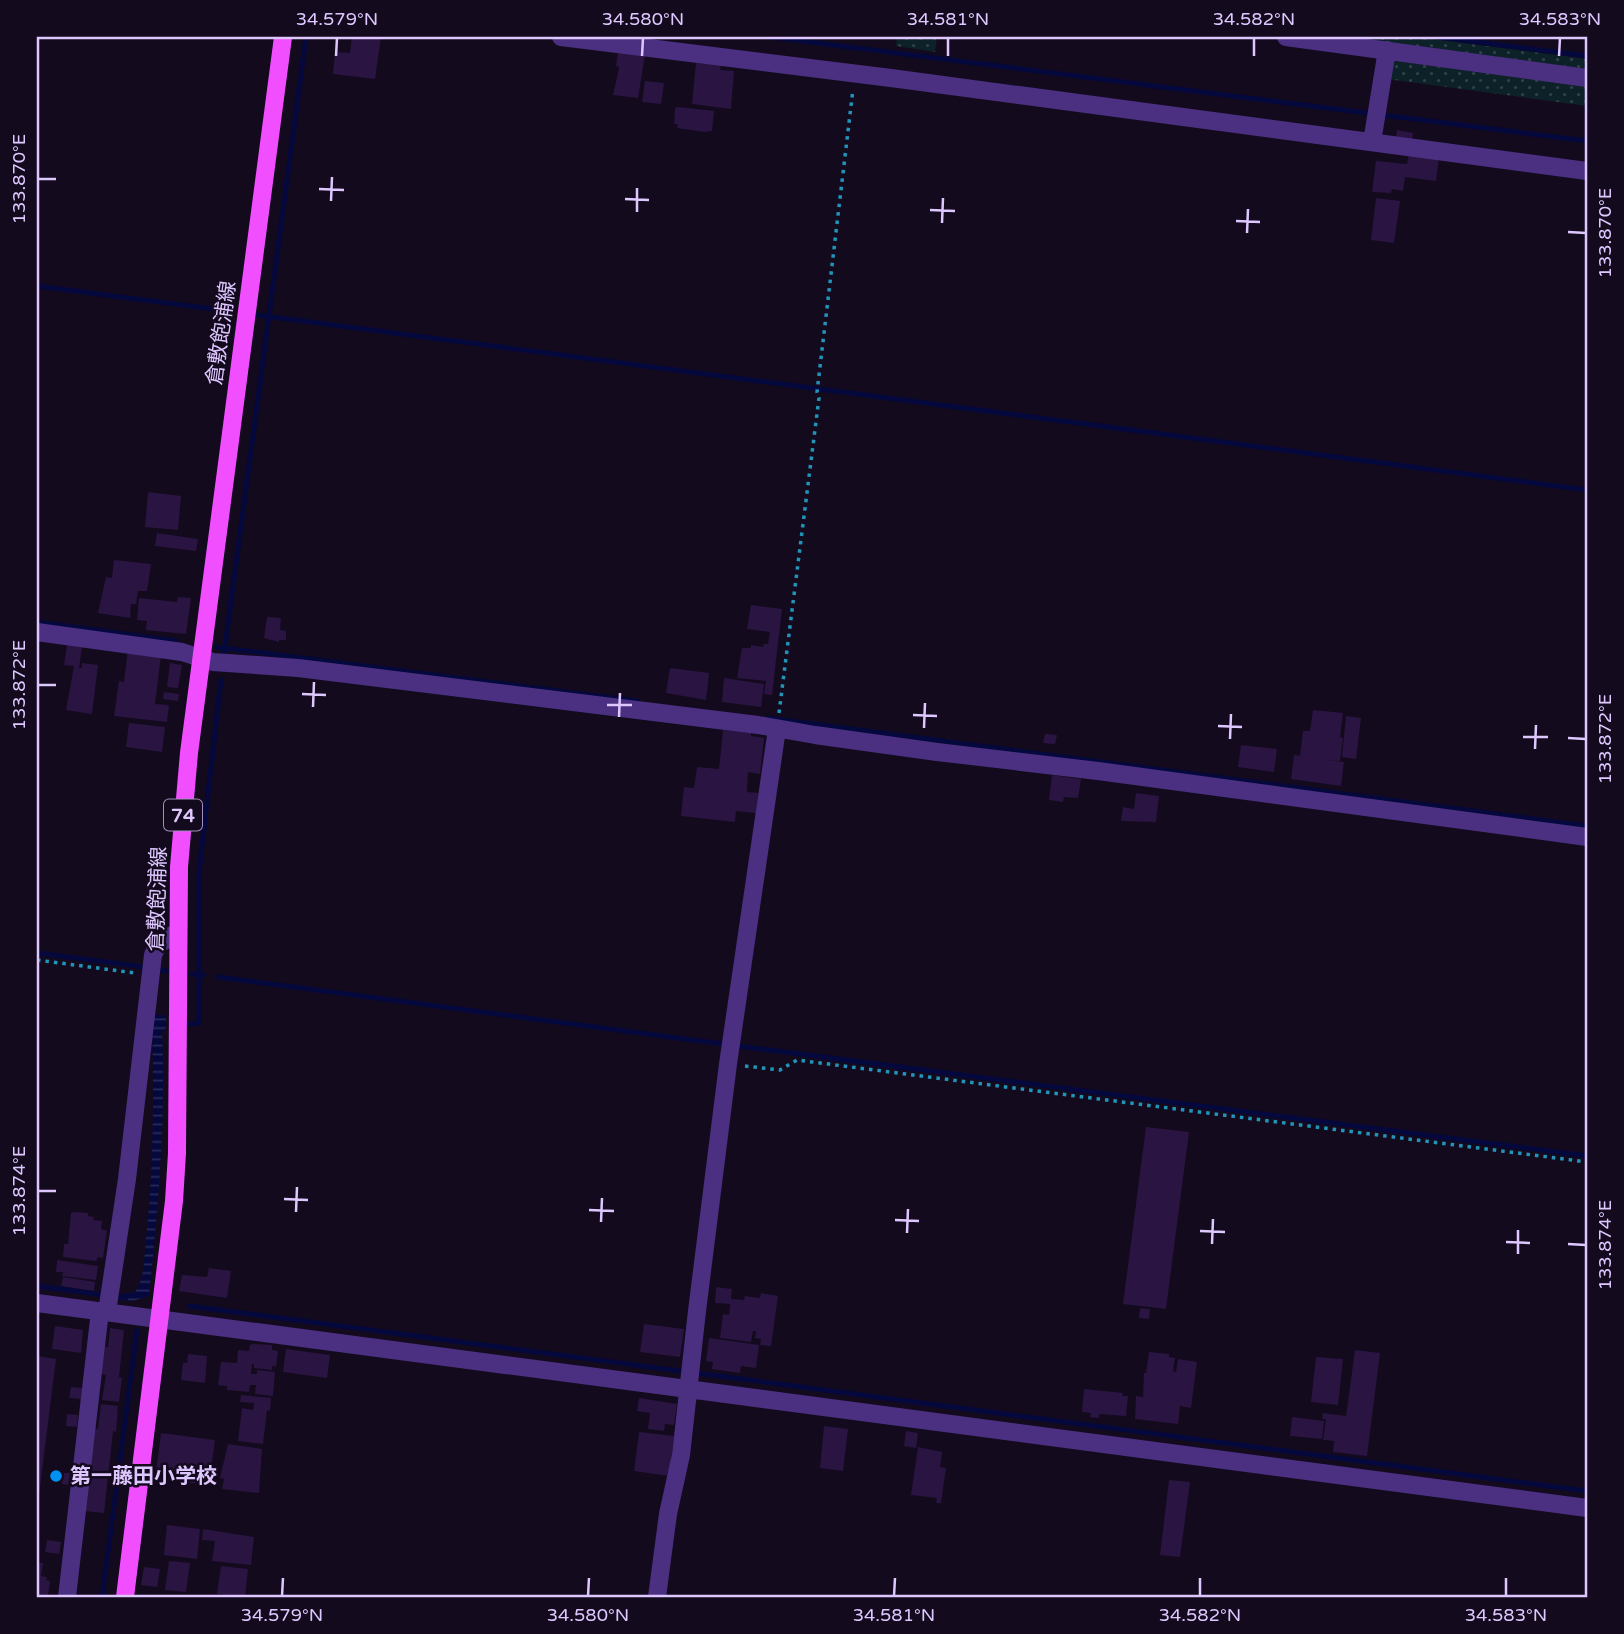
<svg xmlns="http://www.w3.org/2000/svg" width="1624" height="1634" font-family="'Varela Round','Noto Sans JP',sans-serif">
	<style>
		.grass { fill: url(#grass-dots) }
		.water { fill: url(#water-rules) }
		.lines { fill: none; stroke-linecap: round; stroke-linejoin: round }
		.stream { stroke: #04083d; stroke-width: 5 }
		.building { fill: #2a1441 }
		.path { stroke: #2195b9; stroke-width: 3.5; stroke-dasharray: 3.5 5; stroke-linecap: butt }
		.minor { stroke: #4b3082; stroke-width: 18 }
		.primary { stroke: #f14eff; stroke-width: 18 }
		.ticks { fill: none; stroke: #dec7ff; stroke-width: 2.5 }
		.poi-dot { fill: #0092f2; stroke: #130a1e; stroke-width: 2.5 }
		.labels { text-anchor: middle; stroke-width: 5; stroke-linejoin: round; paint-order: stroke }
		.shield { fill: #130a1e; stroke: #a18ebc; stroke-width: 2 }
		.shield-label { font-size: 19px; font-weight: bold; fill: #dec7ff }
		.street-label { font-size: 21px; fill: #dec7ff; stroke: #130a1e }
		.poi-label { font-size: 21px; font-weight: bold; fill: #dec7ff; stroke: #130a1e; text-anchor: start }
		.neatline { fill: none; stroke: #dec7ff; stroke-width: 2.5 }
		.ticks-label { font-size: 18px; text-anchor: middle; fill: #dec7ff }
	</style>
	<defs>
		<pattern id="grass-dots" width="8" height="8" patternUnits="userSpaceOnUse" patternTransform="scale(1.75)"><rect width="8" height="8" fill="#0c2128"/><path d="M2 2h.1M6 6h.1" fill="none" stroke="#2f4048" stroke-width="1.8" stroke-linecap="round"/></pattern>
		<pattern id="water-rules" width="6" height="5" patternUnits="userSpaceOnUse" patternTransform="scale(1.75)"><rect width="6" height="5" fill="#04083d"/><path d="M0 2.5h6" fill="none" stroke="#282a5a"/></pattern>
	</defs>
	<rect width="100%" height="100%" fill="#130a1e"/>
	<path class="grass" d="M 897,37 L 937,37 L 935,52 L 896,46 Z
		M 1347,37 L 1417,37 L 1587,59 L 1587,69 Z
		M 1394,61 L 1587,85 L 1587,106 L 1387,79 Z"/>
	<path class="water" d="M 155,1015 L 166,1015 L 166,1028 L 162,1032 C 166,1120 158,1209 149,1296 L 132,1301 L 120,1300 L 121,1294 L 135,1292 C 145,1279 144,1256 146,1240 C 154,1165 154,1092 152,1017 Z"/>
	<g class="lines">
		<path class="stream" d="M 770,37 L 1587,141
			M 1438,37 L 1587,56
			M 37,286 L 228,311
			M 257,315 L 1587,490
			M 37,622 L 176,641
			M 217,647 L 637,701
			M 224,654 L 306,37
			M 768,718 L 1587,826
			M 37,953 L 144,967
			M 158,970 L 167,971
			M 191,974 L 204,975
			M 218,977 L 723,1044
			M 190,1024 L 199,1023 L 199,872 L 221,680
			M 738,1046 L 1587,1156
			M 37,1286 L 126,1298
			M 189,1306 L 1587,1491
			M 102,1597 L 137,1330"/>
	</g>
	<path class="building" d="M 352,37 L 381,37 L 375,79 L 333,74 L 335,52 L 350,53 Z
		M 618,51 L 645,55 L 638,98 L 613,95 L 618,73 L 619,67 L 616,66 Z
		M 696,63 L 721,65 L 720,70 L 734,71 L 731,109 L 692,104 Z
		M 645,81 L 664,83 L 661,104 L 642,102 Z
		M 679,107 L 714,111 L 712,131 L 705,132 L 677,128 L 678,124 L 674,124 L 675,108 Z
		M 1397,130 L 1413,133 L 1412,139 L 1396,137 Z
		M 1409,154 L 1439,157 L 1436,181 L 1405,177 L 1403,191 L 1392,189 L 1391,193 L 1372,192 L 1376,161 L 1407,164 Z
		M 1376,198 L 1400,201 L 1394,243 L 1371,240 Z
		M 148,492 L 181,496 L 178,530 L 145,527 Z
		M 157,533 L 198,539 L 196,551 L 155,546 Z
		M 114,560 L 151,564 L 147,591 L 138,591 L 136,604 L 131,604 L 130,618 L 98,613 L 106,577 L 112,578 Z
		M 178,597 L 191,598 L 186,634 L 146,630 L 147,621 L 137,620 L 139,598 L 177,602 Z
		M 751,605 L 782,609 L 772,695 L 764,694 L 766,681 L 737,678 L 742,648 L 751,648 L 751,645 L 763,647 L 764,644 L 768,644 L 770,632 L 747,629 Z
		M 267,617 L 281,618 L 280,630 L 286,631 L 286,640 L 279,640 L 279,642 L 264,638 Z
		M 67,645 L 82,647 L 79,668 L 82,668 L 82,663 L 98,665 L 92,714 L 66,710 L 74,666 L 64,665 Z
		M 128,649 L 161,655 L 155,704 L 169,705 L 167,722 L 114,716 L 119,681 L 124,682 Z
		M 170,663 L 182,665 L 178,688 L 167,687 Z
		M 670,668 L 709,673 L 706,700 L 666,693 Z
		M 724,678 L 764,684 L 761,707 L 722,702 Z
		M 164,692 L 179,694 L 178,701 L 163,699 Z
		M 1313,710 L 1343,713 L 1340,737 L 1343,738 L 1340,761 L 1327,760 L 1344,762 L 1341,786 L 1291,779 L 1294,755 L 1300,756 L 1303,731 L 1310,731 Z
		M 1346,716 L 1361,718 L 1356,759 L 1342,757 Z
		M 129,723 L 165,727 L 162,752 L 126,747 Z
		M 723,730 L 751,733 L 751,736 L 764,738 L 760,774 L 748,772 L 747,792 L 758,793 L 756,813 L 736,811 L 735,822 L 681,816 L 684,787 L 694,788 L 697,767 L 719,769 Z
		M 1045,734 L 1057,735 L 1055,744 L 1043,743 Z
		M 1241,745 L 1277,749 L 1274,772 L 1238,767 Z
		M 1052,775 L 1081,779 L 1078,798 L 1064,797 L 1063,802 L 1049,800 Z
		M 1136,793 L 1159,796 L 1156,822 L 1121,821 L 1123,807 L 1134,809 Z
		M 1146,1127 L 1189,1132 L 1166,1309 L 1123,1304 Z
		M 74,1212 L 88,1213 L 88,1216 L 94,1217 L 93,1220 L 102,1221 L 101,1229 L 107,1231 L 103,1258 L 98,1257 L 96,1261 L 63,1257 L 64,1244 L 68,1244 L 71,1213 Z
		M 57,1260 L 98,1266 L 96,1280 L 62,1276 L 63,1272 L 56,1272 Z
		M 209,1268 L 231,1271 L 227,1298 L 179,1291 L 182,1275 L 207,1277 Z
		M 63,1277 L 95,1282 L 94,1291 L 61,1286 Z
		M 716,1287 L 732,1289 L 731,1299 L 744,1300 L 745,1296 L 760,1298 L 761,1293 L 778,1296 L 771,1346 L 760,1345 L 761,1339 L 755,1338 L 756,1331 L 753,1331 L 751,1342 L 720,1338 L 723,1314 L 729,1315 L 730,1304 L 715,1303 Z
		M 1140,1308 L 1150,1309 L 1149,1319 L 1139,1318 Z
		M 644,1324 L 684,1329 L 680,1357 L 640,1352 Z
		M 55,1326 L 83,1330 L 81,1353 L 52,1349 Z
		M 110,1328 L 124,1330 L 119,1377 L 122,1378 L 119,1402 L 102,1400 L 106,1375 L 101,1374 L 105,1347 L 108,1347 Z
		M 709,1338 L 759,1345 L 756,1368 L 741,1366 L 740,1373 L 712,1369 L 713,1362 L 706,1361 Z
		M 253,1344 L 272,1345 L 272,1350 L 278,1351 L 276,1367 L 272,1366 L 272,1370 L 254,1368 L 254,1364 L 252,1364 L 251,1374 L 257,1374 L 257,1370 L 275,1372 L 273,1396 L 255,1394 L 256,1385 L 250,1385 L 249,1392 L 227,1390 L 227,1386 L 218,1385 L 221,1362 L 237,1363 L 238,1350 L 249,1351 L 250,1345 Z
		M 286,1349 L 330,1355 L 327,1378 L 283,1372 Z
		M 1355,1350 L 1380,1353 L 1367,1456 L 1333,1452 L 1334,1441 L 1323,1440 L 1326,1419 L 1322,1419 L 1323,1413 L 1346,1416 Z
		M 1149,1352 L 1169,1354 L 1169,1357 L 1175,1358 L 1173,1371 L 1176,1372 L 1178,1359 L 1197,1362 L 1191,1408 L 1180,1406 L 1178,1424 L 1135,1419 L 1136,1396 L 1143,1397 L 1144,1373 L 1146,1373 Z
		M 188,1354 L 207,1356 L 205,1383 L 181,1380 L 183,1363 L 187,1363 Z
		M 37,1356 L 56,1359 L 38,1503 L 37,1503 Z
		M 1316,1357 L 1343,1359 L 1338,1405 L 1311,1402 Z
		M 71,1387 L 82,1388 L 81,1399 L 69,1398 Z
		M 1084,1389 L 1123,1393 L 1122,1396 L 1128,1396 L 1126,1416 L 1099,1414 L 1099,1418 L 1090,1417 L 1091,1413 L 1082,1412 Z
		M 241,1395 L 271,1398 L 270,1411 L 267,1410 L 263,1444 L 238,1441 L 242,1408 L 253,1410 L 254,1403 L 240,1402 Z
		M 639,1398 L 677,1404 L 674,1425 L 665,1424 L 664,1431 L 648,1429 L 650,1413 L 637,1411 Z
		M 101,1404 L 118,1406 L 116,1432 L 113,1431 L 104,1513 L 84,1511 L 93,1428 L 98,1429 Z
		M 67,1414 L 78,1415 L 77,1427 L 66,1426 Z
		M 1292,1417 L 1324,1421 L 1322,1439 L 1290,1436 Z
		M 824,1426 L 848,1429 L 843,1471 L 820,1468 Z
		M 906,1431 L 918,1433 L 916,1448 L 904,1446 Z
		M 639,1432 L 674,1436 L 669,1476 L 634,1471 Z
		M 161,1433 L 215,1440 L 209,1485 L 155,1479 Z
		M 228,1444 L 262,1449 L 259,1493 L 222,1489 L 224,1479 L 220,1478 Z
		M 918,1447 L 942,1452 L 940,1467 L 946,1468 L 941,1503 L 936,1503 L 937,1498 L 911,1495 Z
		M 63,1473 L 70,1473 L 68,1485 L 62,1484 Z
		M 1169,1480 L 1190,1482 L 1180,1557 L 1160,1555 Z
		M 167,1525 L 200,1529 L 197,1559 L 164,1555 Z
		M 203,1529 L 254,1537 L 251,1565 L 212,1561 L 215,1541 L 202,1540 Z
		M 47,1540 L 61,1542 L 59,1554 L 45,1552 Z
		M 169,1561 L 190,1563 L 186,1592 L 165,1590 Z
		M 37,1563 L 43,1563 L 41,1576 L 47,1577 L 46,1580 L 50,1581 L 48,1596 L 37,1595 Z
		M 221,1566 L 248,1569 L 245,1597 L 217,1594 Z
		M 144,1567 L 160,1569 L 157,1587 L 141,1585 Z"/>
	<g class="lines">
		<path class="path" d="M 779,713 L 819,398 L 817,392 L 853,89
			M 37,960 L 135,973
			M 745,1066 L 780,1070 L 797,1060 L 1587,1162"/>
		<path class="minor" d="M 561,37 L 891,78 L 1587,171
			M 1286,37 L 1587,78
			M 1372,142 L 1387,50
			M 37,632 L 182,652 L 213,662 L 298,668 L 758,725 L 815,735 L 937,752 L 1098,771 L 1587,837
			M 37,1303 L 1587,1508
			M 107,1312 L 127,1179 L 153,955 L 158,945 L 177,932
			M 67,1597 L 100,1311
			M 657,1597 L 668,1514 L 681,1455 L 697,1311 L 728,1064 L 777,729"/>
		<path class="primary" d="M 125,1597 L 174,1201 L 177,1153 L 179,867 L 189,753 L 283,37"/>
	</g>
	<path class="ticks" d="M 336,56 L 337,38M 642,56 L 643,38M 948,56 L 948,38M 1254,56 L 1254,38M 1559,56 L 1560,38M 38,179 L 56,179M 319,189 L 344,190M 625,199 L 649,200M 331,201 L 332,177M 930,210 L 955,211M 637,212 L 637,188M 1236,221 L 1260,222M 942,223 L 943,198M 1568,232 L 1586,233M 1247,233 L 1248,209M 38,685 L 56,685M 302,694 L 326,695M 607,705 L 632,705M 313,707 L 314,682M 913,715 L 937,716M 619,717 L 620,693M 1218,726 L 1242,727M 924,728 L 925,703M 1523,737 L 1548,737M 1568,738 L 1586,739M 1230,739 L 1231,714M 1535,749 L 1536,725M 38,1191 L 56,1191M 284,1199 L 308,1200M 589,1210 L 614,1211M 296,1212 L 297,1187M 895,1220 L 919,1221M 601,1222 L 602,1198M 1200,1231 L 1225,1232M 907,1233 L 908,1209M 1506,1242 L 1530,1243M 1212,1244 L 1213,1219M 1568,1244 L 1586,1245M 1518,1254 L 1518,1230M 282,1596 L 283,1578M 588,1596 L 589,1578M 894,1596 L 895,1578M 1200,1596 L 1200,1578M 1506,1596 L 1506,1578"/>
	<circle class="poi-dot" cx="56" cy="1476" r="7"/>
	<g class="labels">
		<rect class="shield" x="164" y="799.5" width="38" height="31" rx="5"/>
		<g class="shield-label">
			<text x="183" y="822">74</text>
		</g>
		<g class="street-label">
			<text transform="translate(221 333) rotate(-82)" y="7">倉敷飽浦線</text>
			<text transform="translate(157 899) rotate(-88)" y="7">倉敷飽浦線</text>
		</g>
		<g class="poi-label">
			<text x="70" y="1483">第一藤田小学校</text>
		</g>
	</g>
	<rect width="1624" height="1634" fill="none" stroke="#130a1e" stroke-width="77"/>
	<rect x="38" y="38" width="1548" height="1558" class="neatline"/>
	<g class="ticks-label">
		<text x="337" y="25">34.579°N</text>
		<text x="643" y="25">34.580°N</text>
		<text x="948" y="25">34.581°N</text>
		<text x="1254" y="25">34.582°N</text>
		<text x="1560" y="25">34.583°N</text>
		<text transform="translate(19 179) rotate(-90)" y="6">133.870°E</text>
		<text transform="translate(1605 233) rotate(-90)" y="6">133.870°E</text>
		<text transform="translate(19 685) rotate(-90)" y="6">133.872°E</text>
		<text transform="translate(1605 739) rotate(-90)" y="6">133.872°E</text>
		<text transform="translate(19 1191) rotate(-90)" y="6">133.874°E</text>
		<text transform="translate(1605 1245) rotate(-90)" y="6">133.874°E</text>
		<text x="282" y="1621">34.579°N</text>
		<text x="588" y="1621">34.580°N</text>
		<text x="894" y="1621">34.581°N</text>
		<text x="1200" y="1621">34.582°N</text>
		<text x="1506" y="1621">34.583°N</text>
	</g>
</svg>
